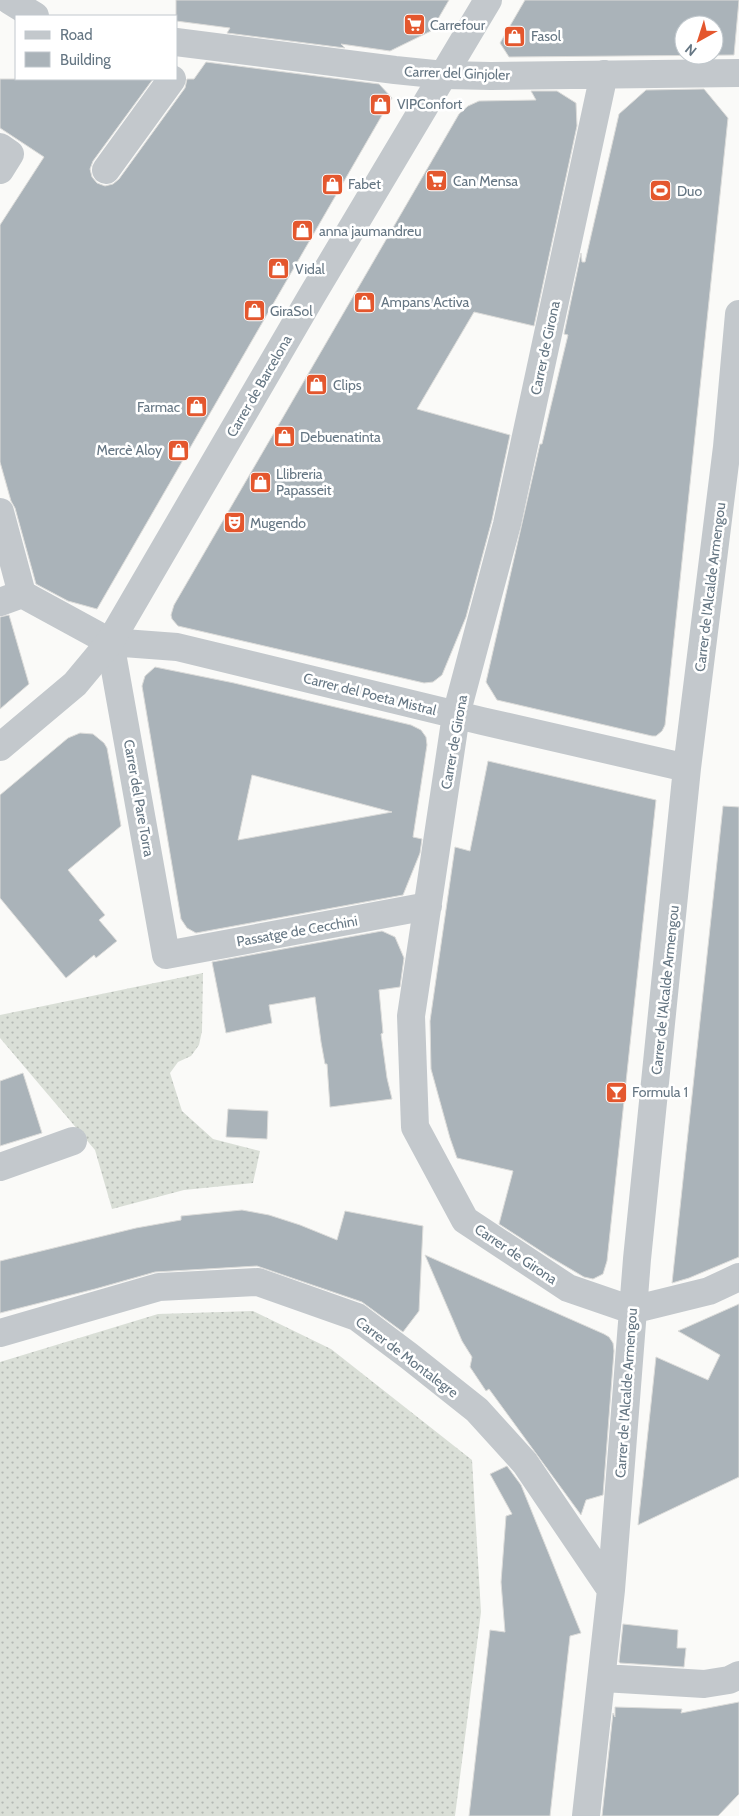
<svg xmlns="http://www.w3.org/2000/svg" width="739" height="1816" font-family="Cabin,sans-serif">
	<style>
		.grass { fill: url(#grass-dots) }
		.building { fill: #aab3b9; stroke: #dcdcda; fill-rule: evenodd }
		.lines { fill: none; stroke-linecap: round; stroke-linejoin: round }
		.minor { stroke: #c3c8cc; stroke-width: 28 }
		.tertiary { stroke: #c3c8cc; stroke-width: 28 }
		.labels { text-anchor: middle; stroke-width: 5; stroke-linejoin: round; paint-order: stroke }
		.poi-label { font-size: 14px; fill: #657683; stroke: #fff; text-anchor: start }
		.street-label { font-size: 14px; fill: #657683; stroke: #fff }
	</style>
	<defs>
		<pattern id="grass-dots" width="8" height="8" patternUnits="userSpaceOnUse" patternTransform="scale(1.25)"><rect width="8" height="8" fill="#dadfd7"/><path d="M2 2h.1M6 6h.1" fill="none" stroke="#b4b9b4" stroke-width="1.8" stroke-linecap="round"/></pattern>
	</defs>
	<rect width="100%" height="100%" fill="#fafaf8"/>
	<path class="grass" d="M 203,973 L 202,1031 L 199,1045 L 191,1056 L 178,1062 L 170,1073 L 182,1111 L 213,1139 L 260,1151 L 253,1183 L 184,1190 L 112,1209 L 95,1150 L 0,1038 L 0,1015 Z
		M 253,1311 L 331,1349 L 472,1460 L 481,1612 L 455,1816 L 0,1816 L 0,1362 L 158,1314 Z"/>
	<path class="building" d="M 176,0 L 449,0 L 431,31 L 390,51 L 341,44 L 345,48 L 227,33 L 230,28 L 176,21 Z
		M 525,0 L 739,0 L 734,55 L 509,57 L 500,43 ZM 684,25 L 714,25 L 714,55 L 684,55 Z
		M 206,62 L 379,84 L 392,98 L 97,609 L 68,601 L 36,584 L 15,508 L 11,501 L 0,462 L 0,225 L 44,157 L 0,128 L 0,79 L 153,79 L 93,161 L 90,169 L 92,177 L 97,183 L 105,186 L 113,184 L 119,179 L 185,88 L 187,79 L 194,79 Z
		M 704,89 L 728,118 L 665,725 L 662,731 L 656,736 L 652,736 L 497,700 L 486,682 L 540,444 L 542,444 L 548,418 L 568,335 L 564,334 L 581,253 L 582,262 L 585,262 L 619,114 L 646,90 Z
		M 531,91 L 557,91 L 576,103 L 577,126 L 534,326 L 474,312 L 417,409 L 510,435 L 492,520 L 466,617 L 442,675 L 433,682 L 424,683 L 178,626 L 172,619 L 171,615 L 174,605 L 459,114 L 468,106 L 479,101 L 536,100 Z
		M 9,615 L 29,684 L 0,709 L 0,617 Z
		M 155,667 L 234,683 L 411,725 L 421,730 L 426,737 L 427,745 L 413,837 L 422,839 L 420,853 L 403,895 L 196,933 L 187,928 L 181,919 L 142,686 L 145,676 ZM 252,775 L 392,812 L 238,840 Z
		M 80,733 L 93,734 L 104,743 L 107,748 L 121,826 L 68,870 L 105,915 L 99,920 L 117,941 L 96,958 L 94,955 L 66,978 L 0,898 L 0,795 L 68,738 Z
		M 488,761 L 656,800 L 607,1261 L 603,1274 L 593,1279 L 584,1277 L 550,1257 L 499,1224 L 513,1171 L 457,1158 L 450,1138 L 431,1069 L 430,1021 L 455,847 L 470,851 Z
		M 723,806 L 739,807 L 739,1257 L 689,1278 L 672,1283 Z
		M 382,931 L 395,937 L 404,958 L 400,987 L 379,990 L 383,1033 L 381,1034 L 387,1078 L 392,1099 L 330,1107 L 327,1064 L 325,1064 L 321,1042 L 315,997 L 269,1005 L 272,1023 L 226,1033 L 212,962 Z
		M 23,1073 L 42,1133 L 0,1146 L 0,1081 Z
		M 228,1109 L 268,1111 L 267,1139 L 226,1137 Z
		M 242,1210 L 269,1215 L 300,1225 L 337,1240 L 345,1211 L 423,1226 L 419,1311 L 403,1332 L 362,1302 L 257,1266 L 155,1272 L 95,1289 L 0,1313 L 0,1261 L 136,1228 L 181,1220 L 181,1216 Z
		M 425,1255 L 604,1334 L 609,1337 L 613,1343 L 614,1351 L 603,1495 L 586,1500 L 581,1515 L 489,1389 L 486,1391 L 470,1367 L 472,1357 L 462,1341 Z
		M 739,1304 L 739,1477 L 638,1525 L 656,1357 L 708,1380 L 720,1355 L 678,1331 Z
		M 507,1466 L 521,1485 L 581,1633 L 570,1636 L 550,1816 L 469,1816 L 490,1630 L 505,1632 L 501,1582 L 506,1516 L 512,1514 L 490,1474 Z
		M 623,1624 L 678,1630 L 677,1648 L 686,1648 L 684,1667 L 620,1663 L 619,1662 Z
		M 739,1702 L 739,1794 L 718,1816 L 602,1816 L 613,1713 L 615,1717 L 615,1707 L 682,1709 L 681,1713 Z"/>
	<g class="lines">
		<path class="minor" d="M 9,0 L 35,16
			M 176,42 L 395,70 L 444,75 L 491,76 L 739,73
			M 604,74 L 507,524 L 456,715 L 411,1016 L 415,1127 L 465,1220 L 568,1288 L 632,1310
			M 0,147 L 10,154 L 0,170
			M 106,170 L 172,79
			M 0,512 L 22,594 L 110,642 L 177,647 L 482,721 L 687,768
			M 0,602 L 22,594
			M 110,642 L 166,955 L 428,906
			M 0,1167 L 73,1141
			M 632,1310 L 709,1291 L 739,1277
			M 0,1333 L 159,1287 L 258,1282 L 357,1317 L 409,1356 L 477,1410 L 525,1463 L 611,1590
			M 603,1678 L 704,1684 L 729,1680 L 739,1675
			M 586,1816 L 611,1590 L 637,1259 L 687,768 L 727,447 L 739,314"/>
		<path class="tertiary" d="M 0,747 L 75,684 L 110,642 L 311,297 L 488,0"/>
	</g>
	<defs>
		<symbol id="supermarket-square" viewBox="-11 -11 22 22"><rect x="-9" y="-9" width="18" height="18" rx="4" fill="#e4572e" stroke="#fff"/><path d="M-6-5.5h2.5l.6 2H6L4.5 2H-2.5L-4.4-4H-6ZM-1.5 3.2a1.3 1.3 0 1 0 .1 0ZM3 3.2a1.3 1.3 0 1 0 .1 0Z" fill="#fff"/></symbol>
		<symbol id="shop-square" viewBox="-11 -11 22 22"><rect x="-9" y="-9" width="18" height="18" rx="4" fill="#e4572e" stroke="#fff"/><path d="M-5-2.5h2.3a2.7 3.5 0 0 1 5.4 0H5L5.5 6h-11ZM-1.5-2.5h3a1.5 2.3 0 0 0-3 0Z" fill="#fff"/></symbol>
		<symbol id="stadium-square" viewBox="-11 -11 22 22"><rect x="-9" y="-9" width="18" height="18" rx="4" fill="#e4572e" stroke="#fff"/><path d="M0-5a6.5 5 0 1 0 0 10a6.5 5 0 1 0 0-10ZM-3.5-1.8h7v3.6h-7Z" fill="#fff"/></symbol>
		<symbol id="theatre-square" viewBox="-11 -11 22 22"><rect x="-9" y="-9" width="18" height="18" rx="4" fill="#e4572e" stroke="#fff"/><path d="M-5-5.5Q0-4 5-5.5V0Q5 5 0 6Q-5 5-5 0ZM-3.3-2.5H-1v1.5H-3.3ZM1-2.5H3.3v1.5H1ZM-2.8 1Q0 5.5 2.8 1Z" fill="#fff"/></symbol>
		<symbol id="bar-square" viewBox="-11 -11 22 22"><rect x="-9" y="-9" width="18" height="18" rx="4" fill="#e4572e" stroke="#fff"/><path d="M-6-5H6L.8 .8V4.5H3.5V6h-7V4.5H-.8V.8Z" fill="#fff"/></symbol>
	</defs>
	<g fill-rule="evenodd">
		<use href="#supermarket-square" x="402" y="12" width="25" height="25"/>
		<use href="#shop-square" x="502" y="24" width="25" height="25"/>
		<use href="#shop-square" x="368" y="92" width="25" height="25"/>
		<use href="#supermarket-square" x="424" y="168" width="25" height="25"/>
		<use href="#shop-square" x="320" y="172" width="25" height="25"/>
		<use href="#stadium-square" x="648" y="178" width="25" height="25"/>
		<use href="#shop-square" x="290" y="218" width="25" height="25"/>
		<use href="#shop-square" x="266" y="256" width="25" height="25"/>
		<use href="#shop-square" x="352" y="290" width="25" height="25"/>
		<use href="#shop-square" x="242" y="298" width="25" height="25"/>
		<use href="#shop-square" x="304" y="372" width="25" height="25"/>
		<use href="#shop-square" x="184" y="394" width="25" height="25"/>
		<use href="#shop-square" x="272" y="424" width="25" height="25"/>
		<use href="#shop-square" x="166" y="438" width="25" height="25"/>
		<use href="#shop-square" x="248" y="470" width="25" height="25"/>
		<use href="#theatre-square" x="222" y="510" width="25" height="25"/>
		<use href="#bar-square" x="604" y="1080" width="25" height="25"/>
	</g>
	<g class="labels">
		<g class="poi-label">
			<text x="430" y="30">Carrefour</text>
			<text x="531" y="41">Fasol</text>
			<text x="397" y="109">VIPConfort</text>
			<text x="453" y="186">Can Mensa</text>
			<text x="348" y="189">Fabet</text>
			<text x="677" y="196">Duo</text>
			<text x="319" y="236">anna jaumandreu</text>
			<text x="295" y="274">Vidal</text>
			<text x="381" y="307">Ampans Activa</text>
			<text x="270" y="316">GiraSol</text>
			<text x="333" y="390">Clips</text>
			<text x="180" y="412" text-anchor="end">Farmac</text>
			<text x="300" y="442">Debuenatinta</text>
			<text x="162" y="455" text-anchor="end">Mercè Aloy</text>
			<text x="276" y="479">Llibreria<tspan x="276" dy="16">Papasseit</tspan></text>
			<text x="250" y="528">Mugendo</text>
			<text x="632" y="1097">Formula 1</text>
		</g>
		<g class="street-label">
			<text transform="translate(457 73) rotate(2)" y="5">Carrer del Ginjoler</text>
			<text transform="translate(545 348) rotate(-78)" y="5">Carrer de Girona</text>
			<text transform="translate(259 386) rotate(-60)" y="5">Carrer de Barcelona</text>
			<text transform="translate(710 587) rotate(-83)" y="5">Carrer de l'Alcalde Armengou</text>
			<text transform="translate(370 694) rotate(14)" y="5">Carrer del Poeta Mistral</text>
			<text transform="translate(454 742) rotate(-80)" y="5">Carrer de Girona</text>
			<text transform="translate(139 798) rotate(80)" y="5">Carrer del Pare Torra</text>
			<text transform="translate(297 931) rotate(-10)" y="5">Passatge de Cecchini</text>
			<text transform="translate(665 990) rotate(-84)" y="5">Carrer de l'Alcalde Armengou</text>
			<text transform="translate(516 1254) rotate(34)" y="5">Carrer de Girona</text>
			<text transform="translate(407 1357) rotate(37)" y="5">Carrer de Montalegre</text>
			<text transform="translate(626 1393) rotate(-86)" y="5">Carrer de l'Alcalde Armengou</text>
		</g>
	</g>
	<rect x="15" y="15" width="162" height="65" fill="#ffffff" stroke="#c1c8cd"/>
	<rect x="25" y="31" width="25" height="8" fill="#c3c8cc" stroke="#c1c8cd"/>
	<text x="60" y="40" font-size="15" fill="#657683">Road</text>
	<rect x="25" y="52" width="25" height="15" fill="#aab3b9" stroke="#c1c8cd"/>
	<text x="60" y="65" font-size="15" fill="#657683">Building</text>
	<g transform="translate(699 40) rotate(219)"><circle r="24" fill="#ffffff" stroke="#c1c8cd"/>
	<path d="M0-4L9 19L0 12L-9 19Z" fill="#e4572e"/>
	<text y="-8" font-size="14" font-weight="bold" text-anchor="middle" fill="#657683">N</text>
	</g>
</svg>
